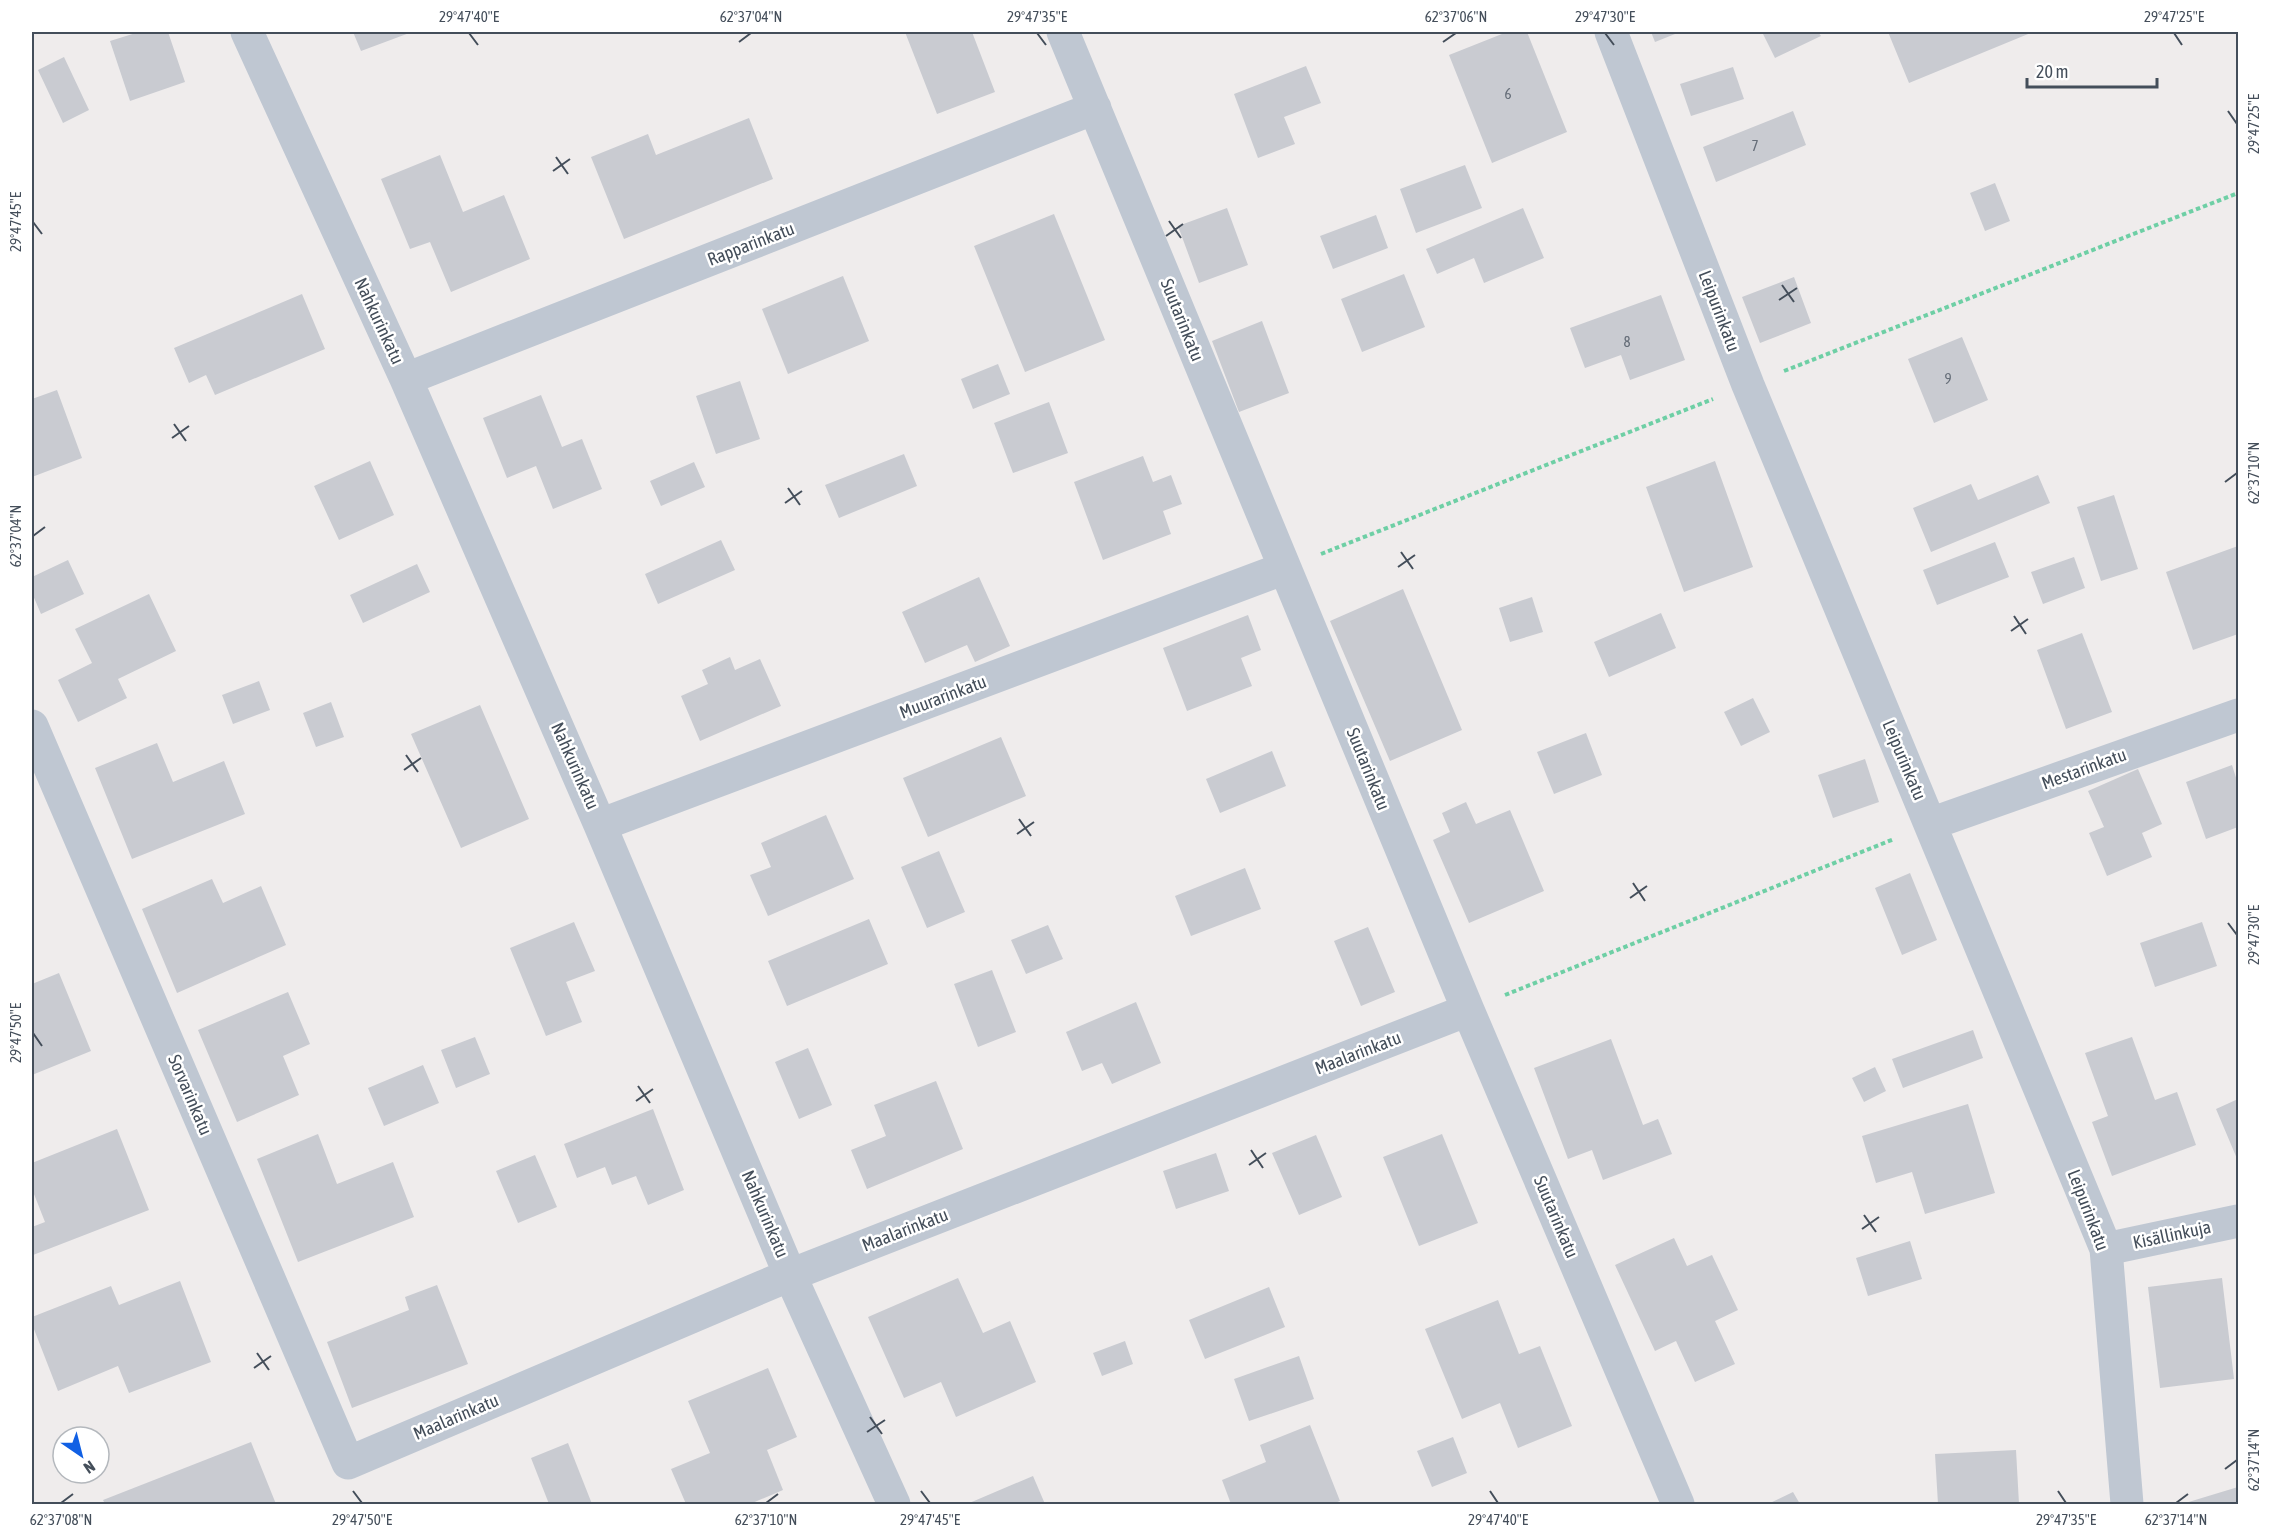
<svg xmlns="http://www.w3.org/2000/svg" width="2270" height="1536" font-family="'Asap Condensed',sans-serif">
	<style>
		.building { fill: #c9cbd1 }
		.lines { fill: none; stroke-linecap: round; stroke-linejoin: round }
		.path { stroke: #6ecfa5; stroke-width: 4; stroke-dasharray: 4.5 3; stroke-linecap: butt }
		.minor { stroke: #bfc7d2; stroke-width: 33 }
		.ticks { fill: none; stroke: #444e5a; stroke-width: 2 }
		.labels { text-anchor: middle; stroke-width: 5; stroke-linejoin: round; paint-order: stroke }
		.number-label { font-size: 15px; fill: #656d78 }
		.street-label { font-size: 18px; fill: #444e5a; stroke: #fff }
		.neatline { fill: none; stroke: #444e5a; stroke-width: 2 }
		.ticks-label { font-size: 15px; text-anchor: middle; fill: #444e5a }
	</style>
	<rect width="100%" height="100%" fill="#efecec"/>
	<path class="building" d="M 139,32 L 168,32 L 185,82 L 130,101 L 110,41 Z
		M 353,32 L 412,32 L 361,51 Z
		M 905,32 L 972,32 L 995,92 L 937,114 Z
		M 1507,32 L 1527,32 L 1567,132 L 1492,163 L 1449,55 Z
		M 1651,32 L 1680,32 L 1655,42 Z
		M 1762,32 L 1818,32 L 1821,36 L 1775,58 Z
		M 1888,32 L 2033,32 L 1909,83 Z
		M 64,57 L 89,110 L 63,123 L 38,70 Z
		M 1306,66 L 1321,103 L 1284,117 L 1295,144 L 1258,158 L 1234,94 Z
		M 1733,67 L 1744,99 L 1691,116 L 1680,84 Z
		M 1793,111 L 1806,145 L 1716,182 L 1703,147 Z
		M 749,118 L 773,179 L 624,239 L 591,157 L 648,134 L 656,155 Z
		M 440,155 L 463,212 L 504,195 L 530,259 L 451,292 L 430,242 L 410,249 L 381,179 Z
		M 1465,165 L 1482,208 L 1416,233 L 1400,189 Z
		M 1995,183 L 2010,221 L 1985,231 L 1970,193 Z
		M 1227,208 L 1248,265 L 1199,283 L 1178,226 Z
		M 1523,208 L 1544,258 L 1484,283 L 1474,258 L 1437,274 L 1426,249 Z
		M 1054,214 L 1105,340 L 1025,372 L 974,246 Z
		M 1376,215 L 1388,248 L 1333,269 L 1320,236 Z
		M 1404,274 L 1425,327 L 1362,352 L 1341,299 Z
		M 843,276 L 869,341 L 788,374 L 762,309 Z
		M 1794,277 L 1811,323 L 1760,343 L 1742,297 Z
		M 302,294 L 325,349 L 215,395 L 206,375 L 189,383 L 174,348 Z
		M 1661,295 L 1685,360 L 1630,380 L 1621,355 L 1585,368 L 1570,328 Z
		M 1262,321 L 1289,393 L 1239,412 L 1212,341 Z
		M 1962,337 L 1988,400 L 1934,423 L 1908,359 Z
		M 998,364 L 1010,394 L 973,409 L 961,379 Z
		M 740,381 L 760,439 L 716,454 L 696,396 Z
		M 57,390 L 82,458 L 32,477 L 32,399 Z
		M 541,395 L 562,447 L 582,439 L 602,489 L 553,509 L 536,466 L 507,478 L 483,418 Z
		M 1049,402 L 1068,453 L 1013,473 L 994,423 Z
		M 904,454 L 917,486 L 839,518 L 825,485 Z
		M 1143,456 L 1153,482 L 1171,475 L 1182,504 L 1163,511 L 1171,534 L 1103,560 L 1074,482 Z
		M 370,461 L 394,515 L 339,540 L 314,486 Z
		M 1715,461 L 1753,567 L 1684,592 L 1646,487 Z
		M 694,462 L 705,487 L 661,506 L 650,481 Z
		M 2038,475 L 2050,503 L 1931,552 L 1913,508 L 1971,484 L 1978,500 Z
		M 2114,495 L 2138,569 L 2101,581 L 2077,507 Z
		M 721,540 L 735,570 L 658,604 L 645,574 Z
		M 1995,542 L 2009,577 L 1937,605 L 1923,570 Z
		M 2238,546 L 2238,634 L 2193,650 L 2166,572 Z
		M 2074,557 L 2085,588 L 2043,604 L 2031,572 Z
		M 68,560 L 84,594 L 41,614 L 32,593 L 32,577 Z
		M 417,564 L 430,592 L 363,623 L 350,595 Z
		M 979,577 L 1010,646 L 975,662 L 967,645 L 925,663 L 902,612 Z
		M 1403,589 L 1462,730 L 1390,761 L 1330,621 Z
		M 149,594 L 176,651 L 118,679 L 127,698 L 78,722 L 58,680 L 92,663 L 75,629 Z
		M 1532,597 L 1543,632 L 1510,642 L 1499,608 Z
		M 1661,613 L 1676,648 L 1609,677 L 1594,642 Z
		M 1248,615 L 1261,650 L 1241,658 L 1252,686 L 1187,711 L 1163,648 Z
		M 2082,633 L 2112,712 L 2066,729 L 2037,650 Z
		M 730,657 L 735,670 L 760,659 L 781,706 L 700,741 L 681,696 L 708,684 L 702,670 Z
		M 259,681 L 270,710 L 233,724 L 222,695 Z
		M 1753,698 L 1770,732 L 1741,746 L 1724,712 Z
		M 331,702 L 344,737 L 316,747 L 303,713 Z
		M 480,705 L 529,819 L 461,848 L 411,734 Z
		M 1586,733 L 1602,775 L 1554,794 L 1537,752 Z
		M 1001,737 L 1026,796 L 928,837 L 903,778 Z
		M 157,743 L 173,782 L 224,761 L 245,814 L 132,859 L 95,768 Z
		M 1272,751 L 1286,786 L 1220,813 L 1206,779 Z
		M 1865,759 L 1879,802 L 1833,818 L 1818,775 Z
		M 2232,765 L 2238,784 L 2238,827 L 2206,839 L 2186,782 Z
		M 2138,769 L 2162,824 L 2142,833 L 2152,857 L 2107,876 L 2089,833 L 2104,827 L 2088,791 Z
		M 1466,802 L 1476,824 L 1510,810 L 1544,891 L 1469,923 L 1433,840 L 1450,832 L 1442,813 Z
		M 826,815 L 854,879 L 768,916 L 750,875 L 771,867 L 761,843 Z
		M 939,851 L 965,912 L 927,928 L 901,867 Z
		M 1245,868 L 1261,909 L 1191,936 L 1175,896 Z
		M 1910,873 L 1937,940 L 1902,955 L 1875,888 Z
		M 212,879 L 223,903 L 261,886 L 286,945 L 177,993 L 142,909 Z
		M 869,919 L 888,964 L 787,1006 L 768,961 Z
		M 574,922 L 595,971 L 566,982 L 582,1022 L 546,1036 L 510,948 Z
		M 2202,922 L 2217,966 L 2155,987 L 2140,943 Z
		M 1048,925 L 1063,959 L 1026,974 L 1011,940 Z
		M 1368,927 L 1395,992 L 1361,1006 L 1334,941 Z
		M 992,970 L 1016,1032 L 978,1047 L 954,984 Z
		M 59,973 L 91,1051 L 32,1075 L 32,984 Z
		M 288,992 L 310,1044 L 283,1056 L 299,1095 L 237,1122 L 198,1030 Z
		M 1136,1002 L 1161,1063 L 1112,1084 L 1102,1063 L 1082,1071 L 1066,1032 Z
		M 1973,1030 L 1983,1058 L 1903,1088 L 1892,1059 Z
		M 475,1037 L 490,1074 L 456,1088 L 441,1050 Z
		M 2132,1037 L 2155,1100 L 2177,1092 L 2196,1145 L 2112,1176 L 2092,1122 L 2108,1116 L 2085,1053 Z
		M 1611,1039 L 1643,1125 L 1658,1119 L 1672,1154 L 1603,1180 L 1592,1150 L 1568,1159 L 1534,1068 Z
		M 808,1048 L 832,1105 L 799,1119 L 775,1062 Z
		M 423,1065 L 439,1103 L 384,1126 L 368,1088 Z
		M 1875,1067 L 1886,1091 L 1864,1102 L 1852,1078 Z
		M 936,1081 L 963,1149 L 867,1189 L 851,1150 L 886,1136 L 874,1105 Z
		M 2238,1099 L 2238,1161 L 2216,1109 Z
		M 1968,1104 L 1995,1193 L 1925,1214 L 1912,1172 L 1876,1183 L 1862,1136 Z
		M 653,1109 L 684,1190 L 648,1205 L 636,1176 L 612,1185 L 605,1167 L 577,1178 L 564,1144 Z
		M 117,1129 L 149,1210 L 33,1255 L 32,1227 L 45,1222 L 32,1189 L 32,1163 Z
		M 318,1134 L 337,1184 L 393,1162 L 414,1217 L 298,1262 L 257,1159 Z
		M 1442,1134 L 1478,1223 L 1419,1246 L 1383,1157 Z
		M 1316,1135 L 1342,1197 L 1299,1215 L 1272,1153 Z
		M 1216,1153 L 1229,1191 L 1176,1209 L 1163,1171 Z
		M 535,1155 L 557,1207 L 518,1223 L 496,1171 Z
		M 1674,1238 L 1687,1266 L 1712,1255 L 1738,1310 L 1715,1321 L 1735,1364 L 1695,1382 L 1676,1341 L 1655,1351 L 1615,1265 Z
		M 1910,1241 L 1922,1279 L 1868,1296 L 1856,1258 Z
		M 958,1278 L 983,1333 L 1010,1321 L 1036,1382 L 956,1417 L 941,1382 L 904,1398 L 868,1317 Z
		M 2222,1278 L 2234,1379 L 2160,1388 L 2148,1287 Z
		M 180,1281 L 211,1362 L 129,1393 L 118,1366 L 58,1391 L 32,1324 L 32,1317 L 111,1286 L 119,1305 Z
		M 437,1285 L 468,1364 L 352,1408 L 327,1342 L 409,1310 L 405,1297 Z
		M 1269,1287 L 1285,1327 L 1205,1359 L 1189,1320 Z
		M 1498,1300 L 1519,1354 L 1540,1346 L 1572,1426 L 1518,1448 L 1500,1403 L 1462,1419 L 1425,1329 Z
		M 1125,1341 L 1133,1364 L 1102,1376 L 1093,1353 Z
		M 1299,1356 L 1314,1399 L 1249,1421 L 1234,1379 Z
		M 768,1368 L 797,1437 L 767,1450 L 783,1490 L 750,1504 L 686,1504 L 671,1469 L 710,1453 L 688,1401 Z
		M 1310,1425 L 1340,1501 L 1332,1504 L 1231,1504 L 1222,1480 L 1266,1462 L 1260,1445 Z
		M 1453,1437 L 1467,1473 L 1432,1487 L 1417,1451 Z
		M 251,1442 L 276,1504 L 105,1504 L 103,1500 Z
		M 568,1443 L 592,1504 L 549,1504 L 531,1458 Z
		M 2016,1450 L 2019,1504 L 1938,1504 L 1935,1454 Z
		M 1033,1476 L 1045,1504 L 967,1504 Z
		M 2238,1487 L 2238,1504 L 2182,1504 Z
		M 1793,1492 L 1800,1504 L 1768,1504 Z"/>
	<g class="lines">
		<path class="path" d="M 1784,371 L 2238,193
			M 1321,554 L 1713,399
			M 1505,995 L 1894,839"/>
		<path class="minor" d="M 247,32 L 406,379 L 600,825 L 790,1275 L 894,1504
			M 1063,32 L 1468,1010 L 1678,1504
			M 1611,32 L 1748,385 L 2106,1249 L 2127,1504
			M 406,379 L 1095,108
			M 32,726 L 348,1463 L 790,1275 L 1468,1010
			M 1930,824 L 2238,715
			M 600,825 L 1285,568
			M 2106,1249 L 2238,1221"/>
	</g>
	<path class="ticks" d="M 469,33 L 478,45M 1037,33 L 1046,45M 1605,33 L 1614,45M 2174,33 L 2182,45M 739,42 L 751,33M 1443,42 L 1456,33M 2228,111 L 2237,124M 556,157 L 568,174M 553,171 L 570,159M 1169,221 L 1181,238M 33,222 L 42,234M 1166,236 L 1183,224M 1782,285 L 1794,302M 1779,300 L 1797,288M 174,424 L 186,441M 172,438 L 189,426M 2225,482 L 2237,473M 788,488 L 800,505M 785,503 L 802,491M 33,536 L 45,527M 1401,552 L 1413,569M 1398,567 L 1415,555M 2014,616 L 2026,634M 2011,631 L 2028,619M 406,755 L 418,772M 404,770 L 421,758M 1019,819 L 1031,836M 1017,834 L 1034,822M 1633,883 L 1645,901M 1630,898 L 1647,886M 2228,923 L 2237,935M 33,1033 L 42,1046M 638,1086 L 650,1103M 636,1101 L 653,1089M 1251,1150 L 1263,1168M 1249,1165 L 1266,1153M 1864,1215 L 1876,1232M 1862,1229 L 1879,1217M 257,1353 L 269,1370M 254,1368 L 271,1356M 870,1417 L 882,1434M 867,1432 L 885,1420M 2225,1469 L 2237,1460M 353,1491 L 362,1503M 921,1491 L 930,1503M 1490,1491 L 1498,1503M 2058,1491 L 2066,1503M 61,1503 L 73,1494M 766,1503 L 778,1494M 2176,1503 L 2188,1494"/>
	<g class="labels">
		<g class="number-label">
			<text x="1508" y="99">6</text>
			<text x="1755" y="151">7</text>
			<text x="1627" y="347">8</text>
			<text x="1948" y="384">9</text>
		</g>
		<g class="street-label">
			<text transform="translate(751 244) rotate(-21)" y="6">Rapparinkatu</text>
			<text transform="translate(1719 311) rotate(69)" y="6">Leipurinkatu</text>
			<text transform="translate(1182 320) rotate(68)" y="6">Suutarinkatu</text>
			<text transform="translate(379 321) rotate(65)" y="6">Nahkurinkatu</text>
			<text transform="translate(943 697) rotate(-21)" y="6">Muurarinkatu</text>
			<text transform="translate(1904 760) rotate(67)" y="6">Leipurinkatu</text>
			<text transform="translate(575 766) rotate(66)" y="6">Nahkurinkatu</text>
			<text transform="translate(1368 769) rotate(68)" y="6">Suutarinkatu</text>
			<text transform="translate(2084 769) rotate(-20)" y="6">Mestarinkatu</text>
			<text transform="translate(1358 1053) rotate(-21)" y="6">Maalarinkatu</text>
			<text transform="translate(190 1095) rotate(67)" y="6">Sorvarinkatu</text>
			<text transform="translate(2088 1210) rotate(69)" y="6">Leipurinkatu</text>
			<text transform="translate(765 1214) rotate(67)" y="6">Nahkurinkatu</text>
			<text transform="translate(1556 1217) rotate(67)" y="6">Suutarinkatu</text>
			<text transform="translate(905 1230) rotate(-21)" y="6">Maalarinkatu</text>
			<text transform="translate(2172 1235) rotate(-12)" y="6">Kisällinkuja</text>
			<text transform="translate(456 1417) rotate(-23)" y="6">Maalarinkatu</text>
		</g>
	</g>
	<rect width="2270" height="1536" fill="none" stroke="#ffffff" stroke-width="66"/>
	<g transform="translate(81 1455) rotate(145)"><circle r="28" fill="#ffffff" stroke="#b4b8bd" stroke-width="1.5"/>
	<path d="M0-4.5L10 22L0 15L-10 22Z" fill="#1160e4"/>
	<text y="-9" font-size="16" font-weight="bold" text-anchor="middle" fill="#444e5a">N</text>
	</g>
	<path d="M2027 78v9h130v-9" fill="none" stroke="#444e5a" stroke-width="3"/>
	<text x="2036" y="78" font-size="18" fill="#444e5a" stroke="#ffffff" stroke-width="4.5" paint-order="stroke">20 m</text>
	<rect x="33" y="33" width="2204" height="1470" class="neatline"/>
	<g class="ticks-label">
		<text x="469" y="22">29°47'40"E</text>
		<text x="751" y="22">62°37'04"N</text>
		<text x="1037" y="22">29°47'35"E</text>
		<text x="1456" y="22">62°37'06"N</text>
		<text x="1605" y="22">29°47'30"E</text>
		<text x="2174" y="22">29°47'25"E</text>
		<text transform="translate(2254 124) rotate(-90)" y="5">29°47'25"E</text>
		<text transform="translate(16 222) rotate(-90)" y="5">29°47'45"E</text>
		<text transform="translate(2254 473) rotate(-90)" y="5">62°37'10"N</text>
		<text transform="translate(16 536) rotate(-90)" y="5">62°37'04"N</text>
		<text transform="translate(2254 935) rotate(-90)" y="5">29°47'30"E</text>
		<text transform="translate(16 1033) rotate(-90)" y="5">29°47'50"E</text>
		<text transform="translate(2254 1460) rotate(-90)" y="5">62°37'14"N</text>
		<text x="61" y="1525">62°37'08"N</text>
		<text x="362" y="1525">29°47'50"E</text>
		<text x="766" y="1525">62°37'10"N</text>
		<text x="930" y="1525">29°47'45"E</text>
		<text x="1498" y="1525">29°47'40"E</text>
		<text x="2066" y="1525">29°47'35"E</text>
		<text x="2176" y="1525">62°37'14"N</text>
	</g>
</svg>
